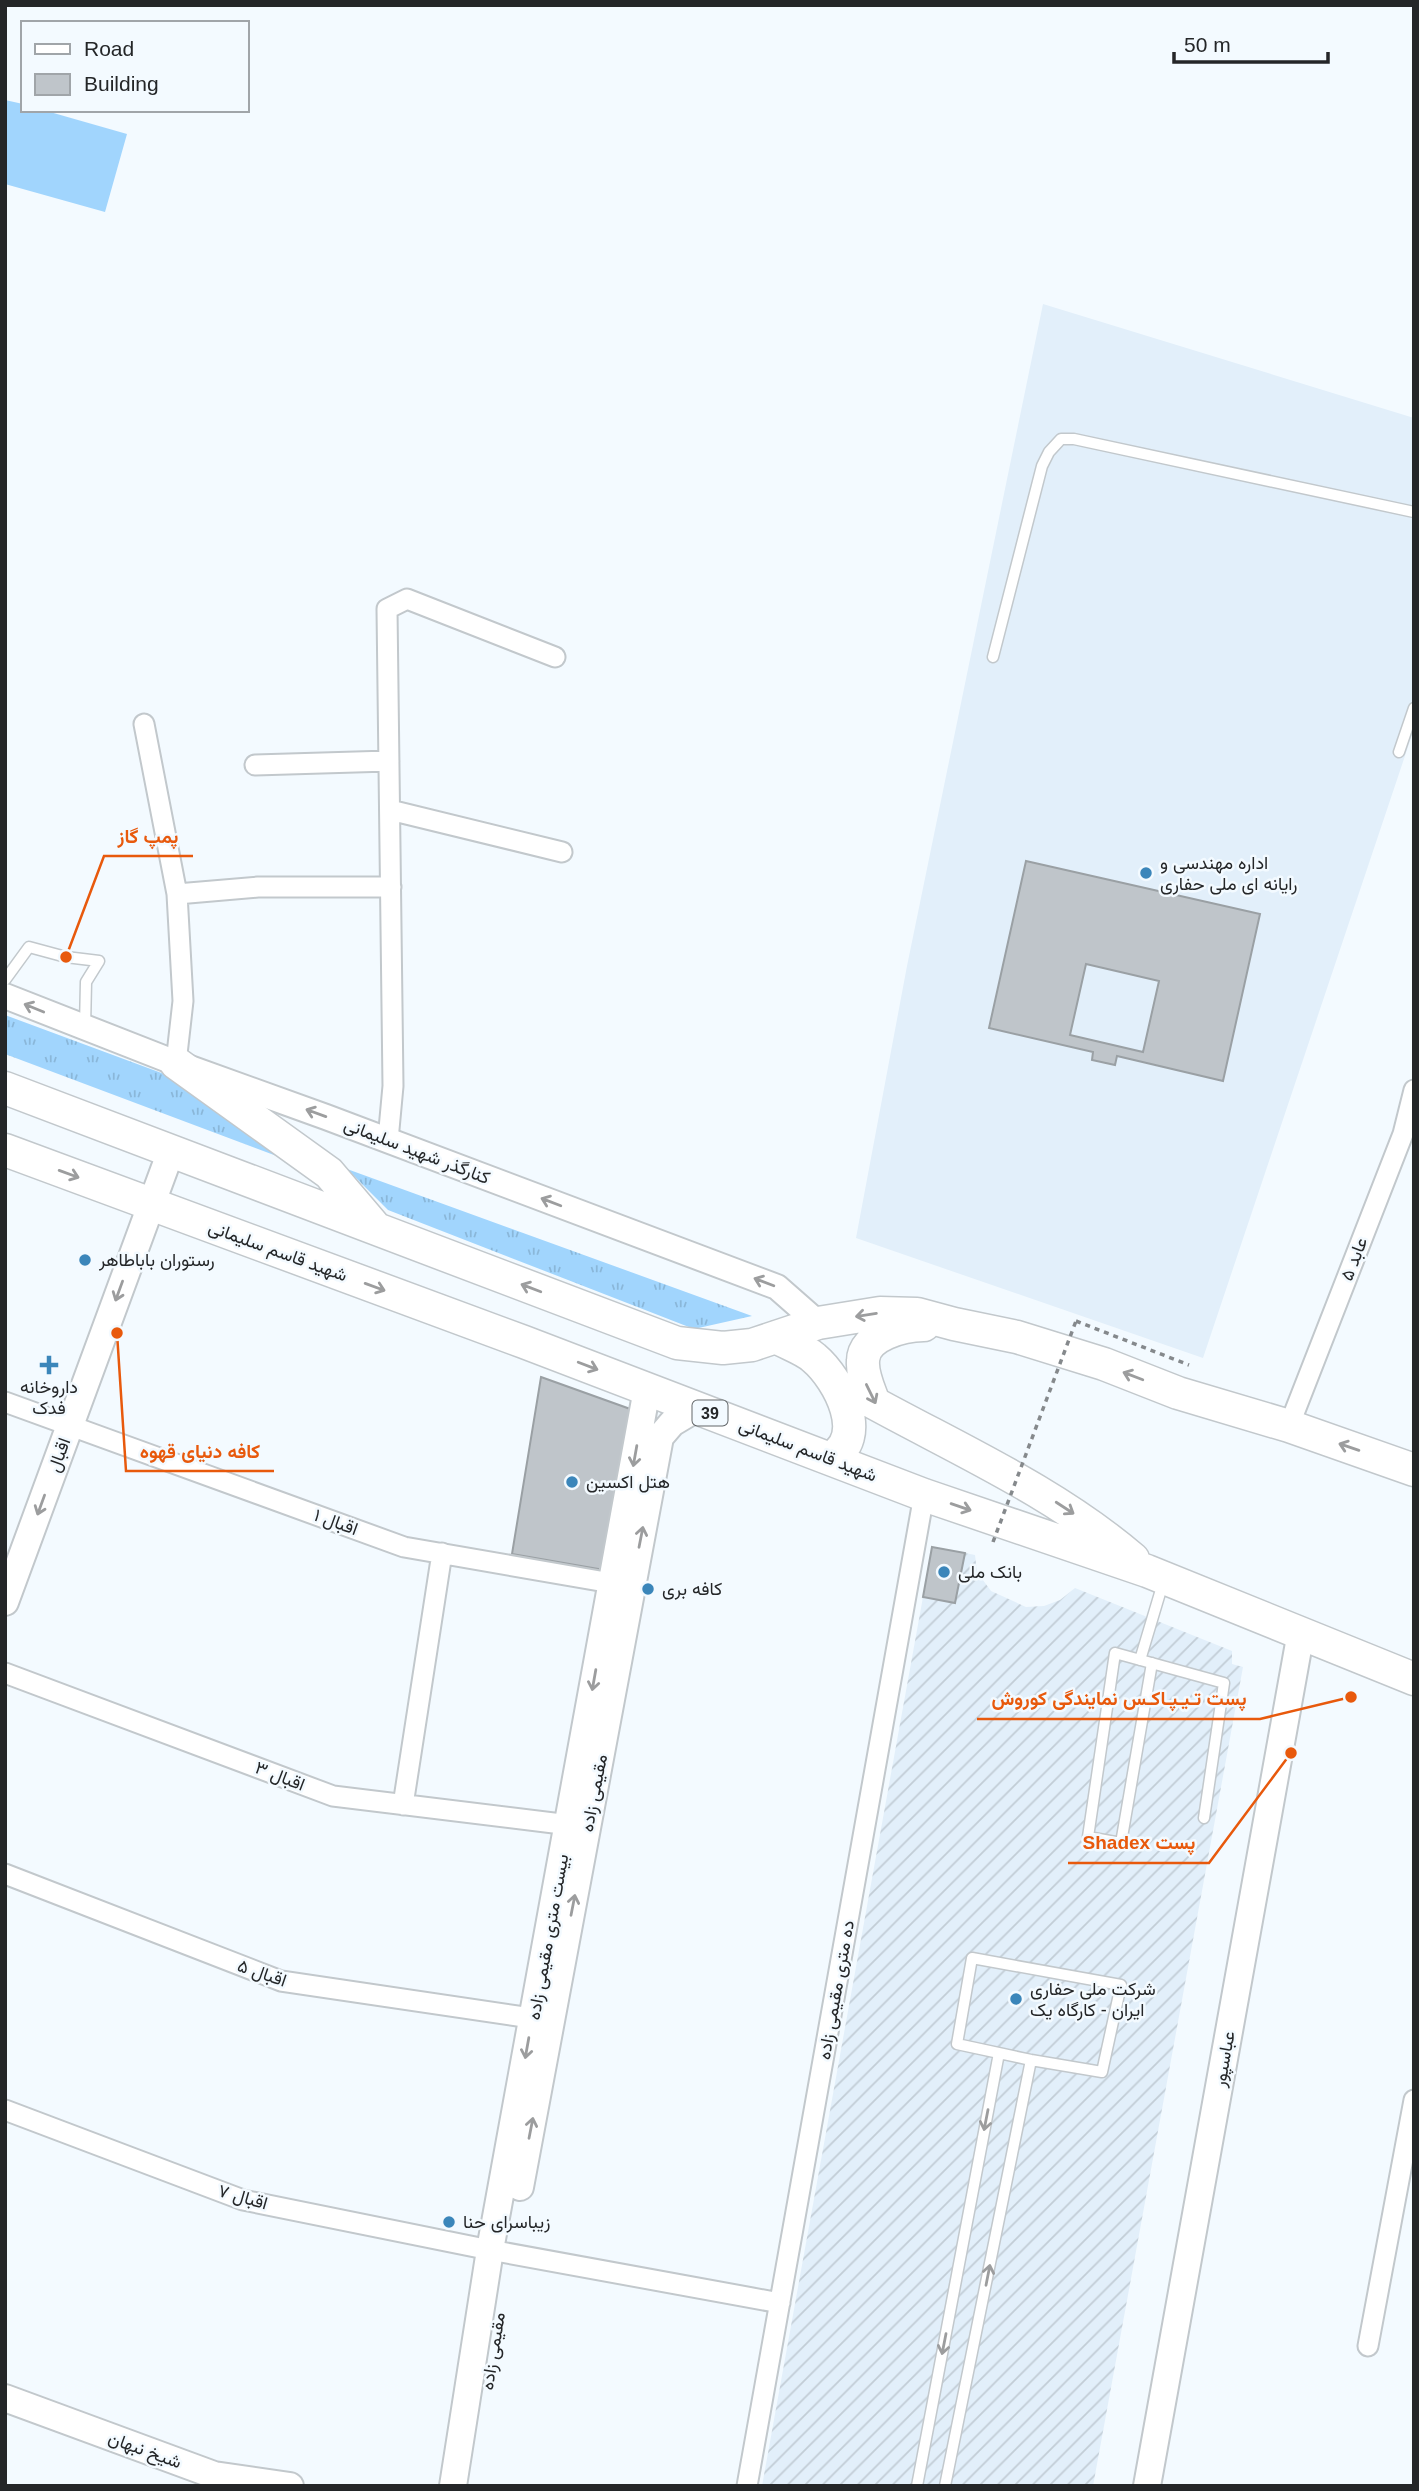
<svg xmlns="http://www.w3.org/2000/svg" width="1419" height="2491" font-family="Arial,Vazirmatn,sans-serif">
	<style>
		.built { fill: #e2effa }
		.industrial { fill: url(#industrial-furrows) }
		.grass { fill: url(#grass-tufts) }
		.pitch { fill: #a1d5fd }
		.building { fill: #bfc5ca; stroke: #9aa0a4; stroke-width: 2; fill-rule: evenodd }
		.lines { fill: none; stroke-linecap: round; stroke-linejoin: round }
		.service-casing { stroke: #c2c8cc; stroke-width: 13 }
		.minor-casing { stroke: #c2c8cc; stroke-width: 23 }
		.tertiary-casing { stroke: #c2c8cc; stroke-width: 28 }
		.secondary-casing { stroke: #c2c8cc; stroke-width: 30 }
		.trunk-casing { stroke: #c2c8cc; stroke-width: 35 }
		.path { stroke: #85898c; stroke-width: 3.5; stroke-dasharray: 5 5; stroke-linecap: butt }
		.service { stroke: #fff; stroke-width: 10 }
		.minor { stroke: #fff; stroke-width: 19 }
		.tertiary { stroke: #fff; stroke-width: 24 }
		.secondary { stroke: #fff; stroke-width: 26 }
		.trunk { stroke: #fff; stroke-width: 32 }
		.path-bridge { stroke: #85898c; stroke-width: 3.5; stroke-dasharray: 5 5; stroke-linecap: butt }
		.oneway { stroke: #9c9d9e }
		.poi-dot { fill: #3b86ba; stroke: #f3faff; stroke-width: 2.5 }
		.labels { text-anchor: middle; stroke-width: 5; stroke-linejoin: round; paint-order: stroke }
		.shield { fill: #f3faff; stroke: #626668; stroke-width: 2 }
		.shield-label { font-size: 16px; font-weight: bold; fill: #242628 }
		.poi-label { font-size: 18px; fill: #242628; stroke: #f3faff; text-anchor: start }
		.street-label { font-size: 18px; fill: #242628; stroke: #f3faff }
		.leader { fill: none; stroke: #e8590c; stroke-width: 2.5 }
		.callout-dot { fill: #e8590c; stroke: #f3faff; stroke-width: 2.5 }
		.callout-label { font-size: 19px; text-anchor: middle; font-weight: bold; fill: #e8590c; stroke: #f3faff; stroke-width: 5; stroke-linejoin: round; paint-order: stroke }
	</style>
	<defs>
		<pattern id="industrial-furrows" width="10" height="10" patternUnits="userSpaceOnUse" patternTransform="scale(1.75)"><rect width="10" height="10" fill="#e2effa"/><path d="M-1 1l2-2M0 10L10 0M9 11l2-2" fill="none" stroke="#c2cdd6"/></pattern>
		<pattern id="grass-tufts" width="24" height="20" patternUnits="userSpaceOnUse" patternTransform="scale(1.75)"><rect width="24" height="20" fill="#a1d5fd"/><path d="M3 7l-1-3M5 7V3M7 7l1-3M15 17l-1-3M17 17v-4M19 17l1-3" fill="none" stroke="#8ab7d9"/></pattern>
	</defs>
	<rect width="100%" height="100%" fill="#f3faff"/>
	<path class="built" d="M 1043,304 L 1414,418 L 1414,729 L 1203,1358 L 856,1238 L 907,966 Z"/>
	<path class="industrial" d="M 965,1553 L 975,1555 L 977,1572 L 991,1591 L 1026,1607 L 1044,1606 L 1060,1600 L 1075,1588 L 1232,1651 L 1232,1664 L 1243,1667 L 1093,2486 L 762,2486 L 923,1597 L 955,1603 Z"/>
	<path class="grass" d="M 5,1015 L 202,1088 L 282,1158 L 5,1054 Z
		M 347,1169 L 752,1316 L 694,1329 L 388,1210 Z"/>
	<path class="pitch" d="M 5,100 L 23,104 L 23,110 L 43,110 L 127,134 L 105,212 L 5,184 Z"/>
	<path class="building" d="M 1026,861 L 1260,914 L 1223,1081 L 1117,1056 L 1115,1065 L 1092,1060 L 1093,1052 L 989,1028 ZM 1086,964 L 1159,981 L 1143,1052 L 1070,1035 Z
		M 541,1377 L 633,1410 L 604,1570 L 512,1554 Z
		M 932,1547 L 965,1553 L 955,1603 L 923,1597 Z"/>
	<g class="lines">
		<defs>
			<path id="service" d="M 993,657 L 1042,466 L 1049,452 L 1061,439 L 1074,439 L 1414,512
				M 1399,752 L 1414,708
				M 5,980 L 29,947 L 66,957 L 99,961 L 86,982 L 85,1027
				M 1140,1660 L 1163,1583
				M 1152,1663 L 1121,1843 L 1088,1837 L 1115,1653 L 1224,1683 L 1204,1818
				M 972,1958 L 1121,1985 L 1102,2072 L 1031,2060 L 957,2044 Z
				M 917,2486 L 999,2053
				M 945,2486 L 1031,2060"/>
			<path id="minor" d="M 144,724 L 177,894 L 183,1001 L 176,1063
				M 255,765 L 389,761
				M 390,810 L 562,852
				M 177,894 L 258,887 L 391,887
				M 388,1140 L 393,1086 L 387,609 L 407,599 L 555,657
				M 5,1402 L 404,1547 L 623,1585
				M 1289,1426 L 1403,1134 L 1414,1090
				M 5,1673 L 333,1796 L 578,1826
				M 403,1805 L 442,1553
				M 5,1874 L 281,1981 L 545,2020
				M 5,2110 L 243,2200 L 490,2250 L 780,2303
				M 1368,2346 L 1414,2100
				M 747,2486 L 924,1495"/>
			<path id="tertiary" d="M 5,996 L 176,1063 L 326,1117 L 777,1287 L 818,1323"/>
			<path id="secondary" d="M 5,1602 L 171,1151
				M 520,2187 L 660,1437 L 672,1423 L 697,1408
				M 5,2398 L 214,2475 L 290,2486
				M 453,2486 L 490,2250 L 647,1389
				M 1147,2486 L 1301,1632"/>
			<path id="trunk" d="M 176,1063 L 329,1173 L 374,1226
				M 5,1088 L 677,1343 L 723,1348 L 752,1345 L 818,1323 L 880,1313 L 917,1314 L 954,1324 L 1017,1337 L 1104,1364 L 1178,1393 L 1289,1426 L 1414,1470
				M 5,1150 L 524,1342 L 924,1495 L 1147,1571 L 1414,1679
				M 924,1325 C 904,1325 863,1335 863,1361 C 862,1375 869,1389 874,1403 C 962,1451 1056,1493 1133,1559
				M 776,1337 C 788,1344 804,1349 814,1358 C 839,1379 870,1439 830,1458"/>
		</defs>
		<use href="#service" class="service-casing"/>
		<use href="#minor" class="minor-casing"/>
		<use href="#tertiary" class="tertiary-casing"/>
		<use href="#secondary" class="secondary-casing"/>
		<use href="#trunk" class="trunk-casing"/>
		<path class="path" d="M 1076,1321 L 1189,1365"/>
		<use href="#service" class="service"/>
		<use href="#minor" class="minor"/>
		<use href="#tertiary" class="tertiary"/>
		<use href="#secondary" class="secondary"/>
		<use href="#trunk" class="trunk"/>
		<path class="path-bridge" d="M 993,1542 L 1076,1321"/>
	</g>
	<defs><path id="oneway-shaft" d="M-6 0H5M1.5-3L5.5 0L1.5 3" fill="none" stroke-width="1.6" stroke-linecap="round" stroke-linejoin="round" transform="scale(1.75)"/></defs>
	<g class="oneway">
		<use href="#oneway-shaft" transform="translate(34 1008) rotate(-158)"/>
		<use href="#oneway-shaft" transform="translate(316 1113) rotate(-160)"/>
		<use href="#oneway-shaft" transform="translate(69 1174) rotate(20)"/>
		<use href="#oneway-shaft" transform="translate(551 1202) rotate(-159)"/>
		<use href="#oneway-shaft" transform="translate(764 1282) rotate(-159)"/>
		<use href="#oneway-shaft" transform="translate(375 1287) rotate(20)"/>
		<use href="#oneway-shaft" transform="translate(531 1288) rotate(-159)"/>
		<use href="#oneway-shaft" transform="translate(119 1291) rotate(110)"/>
		<use href="#oneway-shaft" transform="translate(866 1315) rotate(171)"/>
		<use href="#oneway-shaft" transform="translate(588 1366) rotate(21)"/>
		<use href="#oneway-shaft" transform="translate(1133 1376) rotate(-159)"/>
		<use href="#oneway-shaft" transform="translate(871 1394) rotate(64)"/>
		<use href="#oneway-shaft" transform="translate(1349 1447) rotate(-161)"/>
		<use href="#oneway-shaft" transform="translate(635 1456) rotate(100)"/>
		<use href="#oneway-shaft" transform="translate(41 1505) rotate(110)"/>
		<use href="#oneway-shaft" transform="translate(961 1507) rotate(19)"/>
		<use href="#oneway-shaft" transform="translate(1065 1508) rotate(33)"/>
		<use href="#oneway-shaft" transform="translate(641 1537) rotate(-79)"/>
		<use href="#oneway-shaft" transform="translate(594 1680) rotate(100)"/>
		<use href="#oneway-shaft" transform="translate(573 1905) rotate(-79)"/>
		<use href="#oneway-shaft" transform="translate(527 2048) rotate(100)"/>
		<use href="#oneway-shaft" transform="translate(986 2120) rotate(101)"/>
		<use href="#oneway-shaft" transform="translate(531 2128) rotate(-79)"/>
		<use href="#oneway-shaft" transform="translate(988 2275) rotate(-79)"/>
		<use href="#oneway-shaft" transform="translate(944 2344) rotate(101)"/>
	</g>
	<g class="poi-dot">
		<circle cx="1146" cy="873" r="7"/>
		<circle cx="85" cy="1260" r="7"/>
		<path d="M45.5 1354.5h7v7h7v7h-7v7h-7v-7h-7v-7h7z"/>
		<circle cx="572" cy="1482" r="7"/>
		<circle cx="944" cy="1572" r="7"/>
		<circle cx="648" cy="1589" r="7"/>
		<circle cx="1016" cy="1999" r="7"/>
		<circle cx="449" cy="2222" r="7"/>
	</g>
	<g class="labels">
		<rect class="shield" x="692.5" y="1400.5" width="35" height="25" rx="5"/>
		<g class="shield-label">
			<text x="710" y="1419">39</text>
		</g>
		<g class="poi-label">
			<text x="1160" y="869">اداره مهندسی و<tspan x="1160" dy="21">رایانه ای ملی حفاری</tspan></text>
			<text x="99" y="1266">رستوران باباطاهر</text>
			<text x="49" y="1393" text-anchor="middle">داروخانه<tspan x="49" dy="21">فدک</tspan></text>
			<text x="586" y="1488">هتل اکسین</text>
			<text x="958" y="1578">بانک ملی</text>
			<text x="662" y="1595">کافه بری</text>
			<text x="1030" y="1995">شرکت ملی حفاری<tspan x="1030" dy="21">ایران - کارگاه یک</tspan></text>
			<text x="463" y="2228">زیباسرای حنا</text>
		</g>
		<g class="street-label">
			<text transform="translate(417 1151) rotate(21)" y="6">کنارگذر شهید سلیمانی</text>
			<text transform="translate(278 1251) rotate(20)" y="6">شهید قاسم سلیمانی</text>
			<text transform="translate(1354 1259) rotate(-69)" y="6">عابد ۵</text>
			<text transform="translate(808 1450) rotate(21)" y="6">شهید قاسم سلیمانی</text>
			<text transform="translate(59 1455) rotate(-70)" y="6">اقبال</text>
			<text transform="translate(336 1522) rotate(20)" y="6">اقبال ۱</text>
			<text transform="translate(280 1776) rotate(21)" y="6">اقبال ۳</text>
			<text transform="translate(594 1793) rotate(-79)" y="6">مقیمی زاده</text>
			<text transform="translate(548 1937) rotate(-80)" y="6">بیست متری مقیمی زاده</text>
			<text transform="translate(262 1973) rotate(19)" y="6">اقبال ۵</text>
			<text transform="translate(836 1990) rotate(-80)" y="6">ده متری مقیمی زاده</text>
			<text transform="translate(1224 2059) rotate(-80)" y="6">عباسپور</text>
			<text transform="translate(243 2197) rotate(16)" y="6">اقبال ۷</text>
			<text transform="translate(493 2351) rotate(-81)" y="6">مقیمی زاده</text>
			<text transform="translate(145 2450) rotate(20)" y="6">شیخ نبهان</text>
		</g>
	</g>
	<path class="leader" d="M66 957L104 856H193M117 1333L126 1471H274M1351 1697L1260 1719H977M1291 1753L1209 1863H1068"/>
	<g class="callout-dot">
		<circle cx="66" cy="957" r="7"/>
		<circle cx="117" cy="1333" r="7"/>
		<circle cx="1351" cy="1697" r="7"/>
		<circle cx="1291" cy="1753" r="7"/>
	</g>
	<g class="callout-label">
		<text x="148" y="843">پمپ گاز</text>
		<text x="200" y="1458">کافه دنیای قهوه</text>
		<text x="1119" y="1705">پست تـیـپـاکـس نمایندگی کوروش</text>
		<text x="1139" y="1849">Shadex پست</text>
	</g>
	<rect width="1419" height="2491" fill="none" stroke="#242628" stroke-width="14"/>
	<rect x="21" y="21" width="228" height="91" fill="#f3faff" stroke="#a0a5a9" stroke-width="2"/>
	<rect x="35" y="44" width="35" height="10" fill="#ffffff" stroke="#a0a5a9" stroke-width="2"/>
	<text x="84" y="56" font-size="21" fill="#242628">Road</text>
	<rect x="35" y="74" width="35" height="21" fill="#bfc5ca" stroke="#a0a5a9" stroke-width="2"/>
	<text x="84" y="91" font-size="21" fill="#242628">Building</text>
	<path d="M1174 52v10h154v-10" fill="none" stroke="#242628" stroke-width="3.5"/>
	<text x="1184" y="52" font-size="21" fill="#242628" stroke="#f3faff" stroke-width="5" paint-order="stroke">50 m</text>
</svg>
